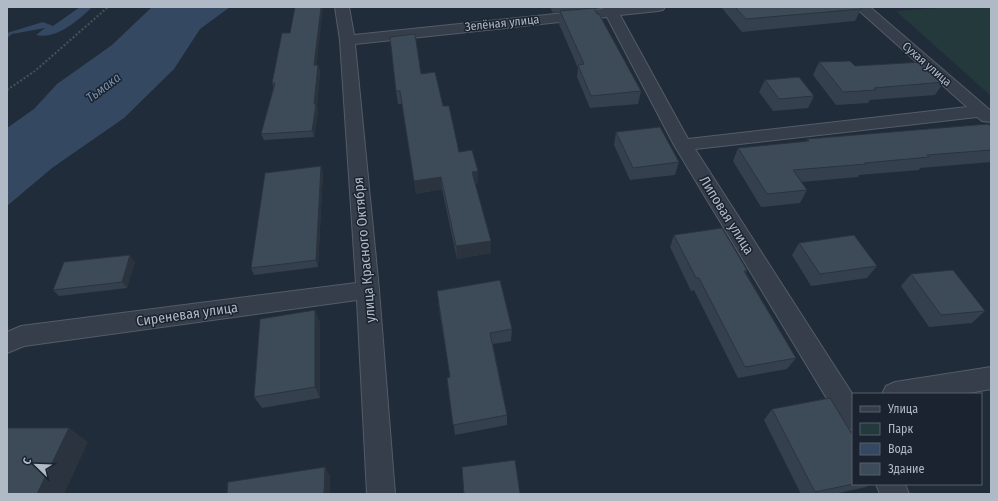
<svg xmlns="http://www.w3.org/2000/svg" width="998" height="501" font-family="'Fira Sans Condensed',sans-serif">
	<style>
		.green { fill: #23393b }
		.water { fill: #354861 }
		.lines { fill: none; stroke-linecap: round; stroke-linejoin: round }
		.street-casing { stroke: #535c68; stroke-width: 2 }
		.path { stroke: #415658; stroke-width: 2; stroke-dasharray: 2 2; stroke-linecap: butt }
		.street { fill: #353e4a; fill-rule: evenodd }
		.wall { fill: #34404d }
		.shaded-wall { fill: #2b343e }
		.building { fill: #3d4b59; stroke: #2b343e }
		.labels { text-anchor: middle; stroke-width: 3; stroke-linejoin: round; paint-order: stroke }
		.far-street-label { font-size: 12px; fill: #b0b9c6; stroke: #1a232f }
		.far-water-label { font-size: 13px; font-style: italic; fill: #7790af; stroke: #1a232f }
		.street-label { font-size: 14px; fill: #b0b9c6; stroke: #1a232f }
	</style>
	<rect width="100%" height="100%" fill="#212c3a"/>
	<path class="green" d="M 951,7 L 991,7 L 991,96 L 896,11 Z"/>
	<path class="water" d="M 80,7 L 92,7 C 79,20 56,40 36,35 L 45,28 L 12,34 L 7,38 L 7,33 L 43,22 L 53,26 Z
		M 152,7 L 230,7 L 200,29 L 174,69 L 124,118 L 52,168 L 7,206 L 7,128 L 34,109 L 57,84 L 112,45 Z"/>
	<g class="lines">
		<defs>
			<path id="street" d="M 335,7 L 349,7 L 354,35 L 603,9 L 602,7 L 665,7 L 663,10 L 658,11 L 620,15 L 688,139 L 967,107 L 855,7 L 870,7 L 991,111 L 991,122 L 982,121 L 977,117 L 695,149 L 853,395 L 853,430 L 844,427 L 674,145 L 607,17 L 355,44 L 379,290 L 395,494 L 367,494 L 357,300 L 24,346 L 7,353 L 7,332 L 21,326 L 356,283 L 340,40 Z
				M 991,367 L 991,389 L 963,394 L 882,394 L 886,386 L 895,382 Z
				M 876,484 L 905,484 L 909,494 L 880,494 Z"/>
		</defs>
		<use href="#street" class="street-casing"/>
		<path class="path" d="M 7,90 L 35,71 L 108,7"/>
		<use href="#street" class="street"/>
	</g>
	<path class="wall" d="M 550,7 L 587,7 L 587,9 L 641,91 L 638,104 L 590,108 L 577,77 L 578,68 L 559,24 L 560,12 L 553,13 Z
		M 721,7 L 861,7 L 861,9 L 855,21 L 742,32 Z
		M 819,62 L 855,66 L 944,82 L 935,95 L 870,100 L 868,103 L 836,105 L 813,75 Z
		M 317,65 L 318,65 L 320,71 L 317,106 L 318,111 L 314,137 L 264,140 L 261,134 L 274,88 L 272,83 Z
		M 421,74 L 443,106 L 459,152 L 478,171 L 478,183 L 475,184 L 491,253 L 457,259 L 442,189 L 416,194 L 402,104 L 398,104 L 396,91 Z
		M 765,80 L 814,96 L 808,108 L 773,111 L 759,92 Z
		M 991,126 L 991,162 L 920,168 L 919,170 L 859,175 L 858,177 L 801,182 L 807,190 L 800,203 L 761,207 L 733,161 L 738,148 L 806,142 L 807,139 Z
		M 616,132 L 679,162 L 675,175 L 630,180 L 614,145 Z
		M 323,172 L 318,267 L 254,275 L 251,268 Z
		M 674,235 L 747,270 L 746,273 L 796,358 L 787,369 L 738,378 L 694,290 L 691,291 L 670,247 Z
		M 799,243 L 877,266 L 867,278 L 811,286 L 792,255 Z
		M 135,262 L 127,288 L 59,296 L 53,290 Z
		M 911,274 L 985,311 L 972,323 L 929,327 L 901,286 Z
		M 438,303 L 512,329 L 511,341 L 493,344 L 507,415 L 507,425 L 455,435 L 447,378 L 450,377 Z
		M 320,322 L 320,398 L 262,408 L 254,397 Z
		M 772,409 L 853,484 L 870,484 L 866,487 L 834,494 L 801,494 L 764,420 Z"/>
	<path class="shaded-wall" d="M 321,7 L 323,7 L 316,72 L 314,65 Z
		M 318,65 L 320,71 L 317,106 L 318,111 L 314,137 L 312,131 Z
		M 321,166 L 323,172 L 318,267 L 316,260 Z
		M 478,171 L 478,183 L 472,184 L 472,172 Z
		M 441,177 L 442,189 L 416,194 L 414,181 Z
		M 491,241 L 491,253 L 457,259 L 456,246 Z
		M 130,255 L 135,262 L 127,288 L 122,282 Z
		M 315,310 L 320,322 L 320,398 L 315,387 Z
		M 69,428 L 88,442 L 64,494 L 37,494 Z
		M 325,467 L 330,476 L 330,494 L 324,494 Z"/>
	<path class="building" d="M 295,7 L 321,7 L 314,65 L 318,65 L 314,104 L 316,104 L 312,131 L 261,134 L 275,83 L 272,83 L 282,33 L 290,33 Z
		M 735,7 L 861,7 L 861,9 L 746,19 Z
		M 594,8 L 597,14 L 599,14 L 641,91 L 591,96 L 578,65 L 584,64 L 560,11 Z
		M 415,34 L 421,74 L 435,72 L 443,106 L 449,106 L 459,152 L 472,150 L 478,171 L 472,172 L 491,241 L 456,246 L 441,177 L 414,181 L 400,91 L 396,91 L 390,37 Z
		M 850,61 L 855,66 L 922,62 L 944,82 L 874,88 L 876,90 L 843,92 L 819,62 Z
		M 799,77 L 814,96 L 779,99 L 765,80 Z
		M 988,124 L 991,126 L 991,150 L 927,155 L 929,157 L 865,163 L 866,164 L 793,170 L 807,190 L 767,194 L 738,148 L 809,141 L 807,139 Z
		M 660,127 L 679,162 L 633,168 L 616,132 Z
		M 321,166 L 316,260 L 251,268 L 265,173 Z
		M 722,228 L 747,270 L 744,271 L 796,358 L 745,367 L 699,278 L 696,278 L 674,235 Z
		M 854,235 L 877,266 L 820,274 L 799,243 Z
		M 130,255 L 122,282 L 53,290 L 64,262 Z
		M 953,270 L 985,311 L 941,315 L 911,274 Z
		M 500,280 L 512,329 L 490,333 L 507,415 L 453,425 L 447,378 L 450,377 L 437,291 Z
		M 315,310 L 315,387 L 254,397 L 260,319 Z
		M 830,398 L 853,436 L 853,484 L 815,492 L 772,409 Z
		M 7,428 L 69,428 L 37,494 L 7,494 Z
		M 515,460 L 520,494 L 464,494 L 462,467 Z
		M 325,467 L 324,494 L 227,494 L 228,482 Z"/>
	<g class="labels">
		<g class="far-street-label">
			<text transform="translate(502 23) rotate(-6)" y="4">Зелёная улица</text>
			<text transform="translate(927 64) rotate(41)" y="4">Сухая улица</text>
		</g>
		<g class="far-water-label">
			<text transform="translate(103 87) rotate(-37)" y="5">Тьмака</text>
		</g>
		<g class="street-label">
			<text transform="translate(727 215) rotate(58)" y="5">Липовая улица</text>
			<text transform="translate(364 250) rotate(-95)" y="5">улица Красного Октября</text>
			<text transform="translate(187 314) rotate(-8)" y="5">Сиреневая улица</text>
		</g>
	</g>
	<rect width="998" height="501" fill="none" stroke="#b0b9c6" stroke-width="16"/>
	<rect x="852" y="393" width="130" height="92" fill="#1a232f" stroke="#565f6b"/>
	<rect x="860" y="406" width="20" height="6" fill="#353e4a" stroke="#565f6b"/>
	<text x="888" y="413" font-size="12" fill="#b0b9c6">Улица</text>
	<rect x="860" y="423" width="20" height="12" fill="#23393b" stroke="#565f6b"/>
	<text x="888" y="433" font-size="12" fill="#b0b9c6">Парк</text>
	<rect x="860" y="443" width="20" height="12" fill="#354861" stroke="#565f6b"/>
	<text x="888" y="453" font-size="12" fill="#b0b9c6">Вода</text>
	<rect x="860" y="463" width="20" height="12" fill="#3d4b59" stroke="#565f6b"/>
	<text x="888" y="473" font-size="12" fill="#b0b9c6">Здание</text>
	<g transform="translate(36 465) rotate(293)" stroke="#1a232f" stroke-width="3" paint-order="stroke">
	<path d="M0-3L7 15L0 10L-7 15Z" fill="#b0b9c6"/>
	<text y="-6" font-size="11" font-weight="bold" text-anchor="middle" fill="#b0b9c6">С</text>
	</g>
</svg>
